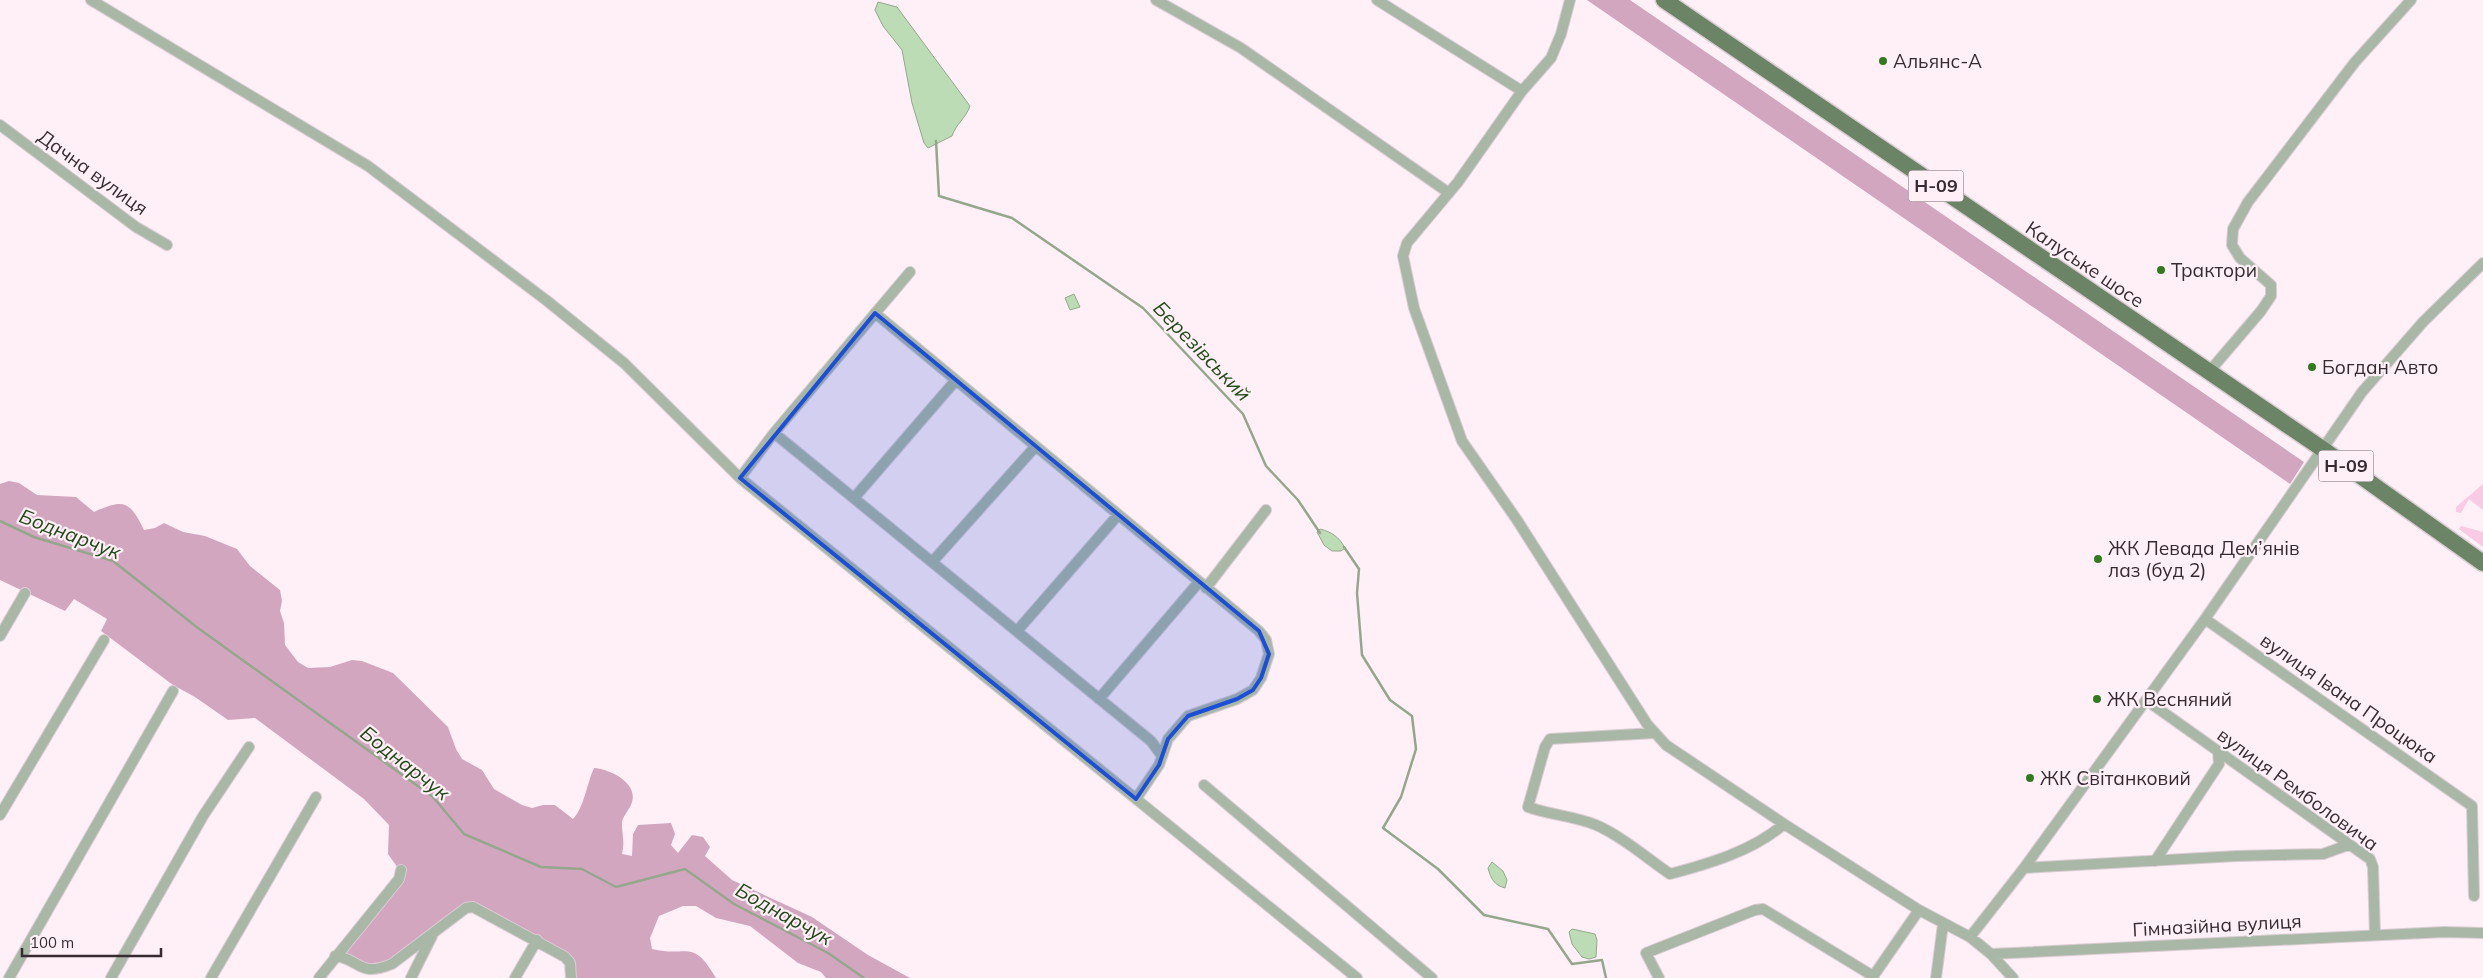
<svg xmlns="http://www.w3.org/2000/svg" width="2483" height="978" font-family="Mulish,sans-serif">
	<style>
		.green { fill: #f8cae4 }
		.forest { fill: #d3a6c0 }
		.water { fill: #bcdcb5; stroke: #94a78d }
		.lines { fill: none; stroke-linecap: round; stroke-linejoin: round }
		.stream { stroke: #94a78d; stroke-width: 2.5 }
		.minor-casing { stroke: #dbccd3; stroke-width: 12 }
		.primary-casing { stroke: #dbccd3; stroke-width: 19 }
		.minor { stroke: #a9b7a6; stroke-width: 10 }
		.primary { stroke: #6b8466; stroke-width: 16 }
		.marked { fill: #1d4ed8; fill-opacity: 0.2; stroke: #1d4ed8; stroke-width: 4; stroke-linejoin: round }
		.poi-dot { fill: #317a1f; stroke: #ffeff7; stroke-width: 2 }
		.labels { text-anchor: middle; stroke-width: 4.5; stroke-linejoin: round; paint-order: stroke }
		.shield { fill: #ffeff7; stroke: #72666c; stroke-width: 1 }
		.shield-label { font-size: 18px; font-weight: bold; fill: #352b31 }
		.poi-label { font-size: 19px; fill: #352b31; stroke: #ffeff7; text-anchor: start }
		.street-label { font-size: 19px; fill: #352b31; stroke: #ffeff7 }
		.water-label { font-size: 20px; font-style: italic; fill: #204a17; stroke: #ffeff7 }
	</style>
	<rect width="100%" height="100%" fill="#ffeff7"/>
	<path class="green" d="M 2483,484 L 2483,510 L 2469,499 L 2461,513 L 2456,512 L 2456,507 Z
		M 2461,526 L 2483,532 L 2483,547 L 2459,529 Z"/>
	<path class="forest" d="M 1587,0 L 1630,0 L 2304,462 L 2290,484 Z
		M 9,481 L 19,483 L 37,495 L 76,497 L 94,512 C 124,498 130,501 144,530 L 155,528 L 164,523 L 183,532 L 205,536 L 237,549 L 250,566 L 280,590 L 282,601 L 280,611 L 284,623 L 285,645 L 298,662 L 308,668 L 330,667 L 352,660 L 362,661 L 393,673 L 448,727 L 456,749 L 462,759 L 482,770 L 494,789 L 522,805 L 532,808 L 543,805 L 555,805 L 573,819 C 584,808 587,783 594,768 C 609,769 638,782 632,802 C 630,810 622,816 622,823 C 622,836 625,841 622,854 L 632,856 L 633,834 L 638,825 L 671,823 L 675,834 L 671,845 L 678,853 L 692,835 L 703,837 L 710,847 L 705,856 L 732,880 L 812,917 L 868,955 L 910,978 L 826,978 L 821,972 L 798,963 L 750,926 L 716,918 L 696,906 L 683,906 L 659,916 L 650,938 L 652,949 C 688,958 692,937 716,978 L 574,978 L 570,958 L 477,905 L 391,963 L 377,968 L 335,952 L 398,876 L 398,868 L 388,854 L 389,825 L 364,799 L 255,718 L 228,720 L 195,697 L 173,685 L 101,631 L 107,619 L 74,599 L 65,611 L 0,580 L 0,484 Z"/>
	<path class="water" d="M 878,2 L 897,7 L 970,106 C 966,118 956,124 952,136 L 928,148 L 924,143 L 912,103 L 902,50 L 883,26 L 875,10 Z
		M 1074,294 L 1080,307 L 1070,310 L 1065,298 Z
		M 1320,529 C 1332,532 1339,537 1345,548 L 1341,551 L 1332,551 L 1324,545 L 1317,532 Z
		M 1492,862 L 1503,871 L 1507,880 L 1505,888 C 1494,885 1491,879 1488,868 Z
		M 1572,929 L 1595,934 L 1597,940 L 1596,957 L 1589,959 L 1582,957 L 1572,944 L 1569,932 Z"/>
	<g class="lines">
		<path class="stream" d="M 936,141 L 939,196 L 1012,218 L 1143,308 L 1243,414 L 1266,466 L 1298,500 L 1320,533
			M 0,521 L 34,537 L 113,561 L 198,628 L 433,797 L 464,834 L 541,867 L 582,869 L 616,887 L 685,869 L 734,904 L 828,953 L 864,978
			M 1344,547 L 1359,569 L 1357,593 L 1362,655 L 1390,700 L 1412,716 L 1416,749 L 1401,797 L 1383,828 L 1438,869 L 1484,915 L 1548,929 L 1572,964 L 1602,960 L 1606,978"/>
		<defs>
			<path id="minor" d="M 91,0 L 368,166 L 546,300 L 624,363 L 740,478 L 1357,978
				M 1156,0 L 1241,48 L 1449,193
				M 1377,0 L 1522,91
				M 1570,0 L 1561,34 L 1551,58 L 1522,91 L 1458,182 L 1407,243 L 1403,256 L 1414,308 L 1462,441 L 1517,520 L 1647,724 L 1666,745 L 1784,824 L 1919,910 L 1970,937 L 1991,954 L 2013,978
				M 0,125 L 136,227 L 167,245
				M 875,313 L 1259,631 L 1266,640 L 1269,654 L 1261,678 L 1253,690 L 1237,699 L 1188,716 L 1168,739 L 1159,765 L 1136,799
				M 2208,373 L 2261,311 L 2271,296 L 2271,285 L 2240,258 L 2232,245 L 2233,229 L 2248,202 L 2355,62 L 2411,0
				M 774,433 L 1151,741 L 1162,756
				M 740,478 L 774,433 L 910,272
				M 854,498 L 956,380
				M 933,561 L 1035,447
				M 1206,588 L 1266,510
				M 2205,619 L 2472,806 L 2474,896
				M 1017,631 L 1118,515
				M 0,636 L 25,593
				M 1099,699 L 1199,582
				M 2146,700 L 2370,859 L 2373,867 L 2375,935
				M 1655,733 L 1550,739 L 1545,747 L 1528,807 C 1550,815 1574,816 1596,825 C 1620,835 1648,859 1670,874 C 1708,864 1753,851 1784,824
				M 1204,785 L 1432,978
				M 0,815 L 104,640
				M 2155,861 L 2219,764 L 2218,752
				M 2024,868 L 2237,856 L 2323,854 L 2348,845
				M 1970,937 L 2024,868 L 2205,619 L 2362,392 L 2423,322 L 2483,263
				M 1991,954 L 2444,932 L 2483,933
				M 335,956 C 361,959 358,978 392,964 L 466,908 L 473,907 L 565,957 L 570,963 L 571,978
				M 9,978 L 173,691
				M 111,978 L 203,816 L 249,747
				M 211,978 L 316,797
				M 319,978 L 399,879 L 401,870
				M 411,978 L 432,936
				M 515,978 L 537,940
				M 1659,978 L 1646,953 L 1755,910 L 1763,909 L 1873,976
				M 1872,978 L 1919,910
				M 1936,978 L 1943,924"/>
			<path id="primary" d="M 1664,0 L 2324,450 L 2483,563"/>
		</defs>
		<use href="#minor" class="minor-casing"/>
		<use href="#primary" class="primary-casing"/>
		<use href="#minor" class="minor"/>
		<use href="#primary" class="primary"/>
	</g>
	<path class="marked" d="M 875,313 L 1259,631 L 1269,654 L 1261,678 L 1253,690 L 1237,699 L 1188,716 L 1168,739 L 1159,765 L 1136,799 L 740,478 Z"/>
	<g class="poi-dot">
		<circle cx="1883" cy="61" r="5"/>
		<circle cx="2161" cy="270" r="5"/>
		<circle cx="2312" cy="367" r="5"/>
		<circle cx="2098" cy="559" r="5"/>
		<circle cx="2097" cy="699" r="5"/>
		<circle cx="2030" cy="778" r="5"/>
	</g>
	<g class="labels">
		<g class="shield">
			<rect x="1908.5" y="170.5" width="55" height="31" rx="4"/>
			<rect x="2318.5" y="450.5" width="55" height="31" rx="4"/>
		</g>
		<g class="shield-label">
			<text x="1936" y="192">Н-09</text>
			<text x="2346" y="472">Н-09</text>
		</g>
		<g class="poi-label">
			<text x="1893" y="68">Альянс-А</text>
			<text x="2171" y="277">Трактори</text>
			<text x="2322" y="374">Богдан Авто</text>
			<text x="2108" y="555">ЖК Левада Дем’янів<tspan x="2108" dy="22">лаз (буд 2)</tspan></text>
			<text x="2107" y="706">ЖК Весняний</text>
			<text x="2040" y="785">ЖК Світанковий</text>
		</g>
		<g class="street-label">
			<text transform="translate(93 172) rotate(36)" y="7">Дачна вулиця</text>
			<text transform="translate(2085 264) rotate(34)" y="7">Калуське шосе</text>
			<text transform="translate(2349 698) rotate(35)" y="7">вулиця Івана Процюка</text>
			<text transform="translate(2298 789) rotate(36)" y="7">вулиця Ремболовича</text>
			<text transform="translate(2217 925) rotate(-3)" y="7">Гімназійна вулиця</text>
		</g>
		<g class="water-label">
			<text transform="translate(1202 351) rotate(46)" y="7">Березівський</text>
			<text transform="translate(70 534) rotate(21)" y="7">Боднарчук</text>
			<text transform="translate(405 763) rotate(38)" y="7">Боднарчук</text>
			<text transform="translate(784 914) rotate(29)" y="7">Боднарчук</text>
		</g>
	</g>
	<path d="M22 948v8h139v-8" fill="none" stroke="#352b31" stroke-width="2.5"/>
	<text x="30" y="948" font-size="15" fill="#352b31" stroke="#ffeff7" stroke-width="4" paint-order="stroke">100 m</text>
</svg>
